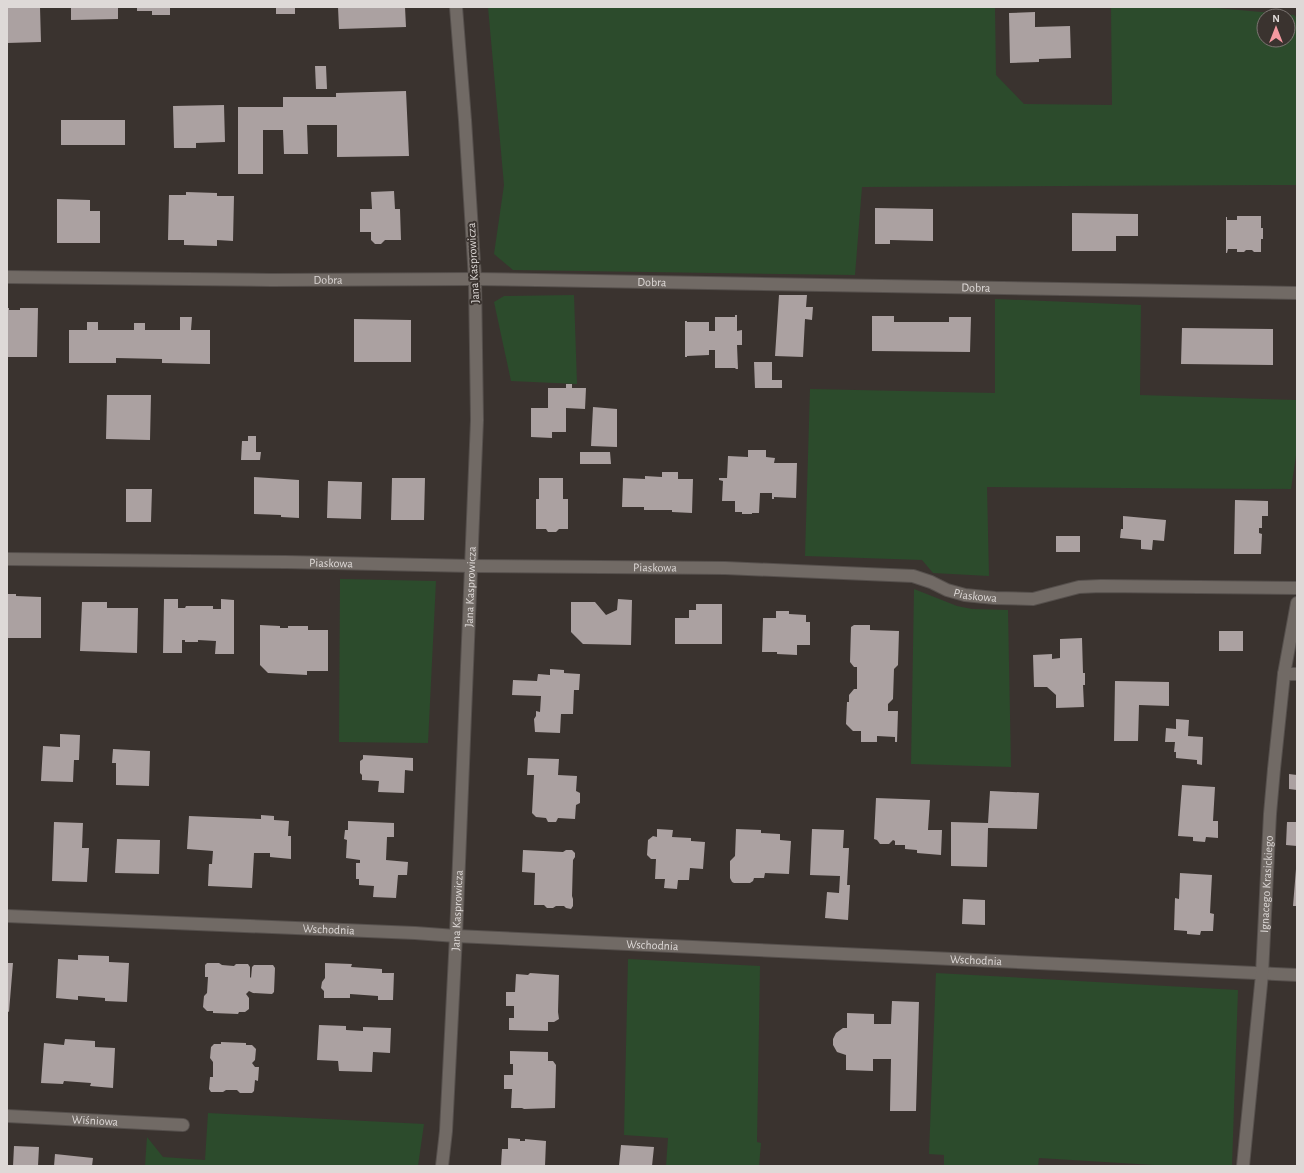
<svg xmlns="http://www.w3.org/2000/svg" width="1304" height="1173" font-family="'Alegreya Sans',sans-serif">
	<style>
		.green { fill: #2c4b2c; fill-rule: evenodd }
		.building { fill: #aba1a1 }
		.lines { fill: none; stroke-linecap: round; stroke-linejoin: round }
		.street-casing { stroke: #56504d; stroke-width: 14 }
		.street { stroke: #716a65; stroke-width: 12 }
		.labels { text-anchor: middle; stroke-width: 4; stroke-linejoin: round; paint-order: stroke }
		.street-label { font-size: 12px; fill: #ded9d7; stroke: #3a332f }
	</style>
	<rect width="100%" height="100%" fill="#3a332f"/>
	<path class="green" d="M 488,7 L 995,7 L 996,75 L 1024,104 L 1112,105 L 1111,7 L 1206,7 L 1294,15 L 1297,18 L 1297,185 L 862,187 L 855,275 L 513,270 L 494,254 L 504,185 ZM 1264,16 L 1288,16 L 1288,40 L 1264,40 Z
		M 574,295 L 577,384 L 511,381 L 494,302 L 504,296 Z
		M 995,299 L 1141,305 L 1140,395 L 1297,400 L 1297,449 L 1291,489 L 987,487 L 989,576 L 933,573 L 922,560 L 805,556 L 810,389 L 995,393 Z
		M 340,579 L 436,581 L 428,743 L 339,742 Z
		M 914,589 L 957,606 L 972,609 L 1008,610 L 1011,767 L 911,764 Z
		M 628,959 L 760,966 L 757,1142 L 761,1143 L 759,1166 L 666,1166 L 668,1138 L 624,1135 Z
		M 936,973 L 1238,990 L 1232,1166 L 1170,1166 L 1039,1158 L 1038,1166 L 944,1166 L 944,1155 L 929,1154 Z
		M 208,1113 L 424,1124 L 418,1166 L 145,1166 L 147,1137 L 163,1157 L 205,1160 Z"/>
	<path class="building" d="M 16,7 L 40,7 L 41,42 L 7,43 L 7,8 Z
		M 71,7 L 118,7 L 118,19 L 71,20 Z
		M 137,7 L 170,7 L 170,15 L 152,15 L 152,11 L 137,11 Z
		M 276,7 L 295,7 L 295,14 L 276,14 Z
		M 338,7 L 405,7 L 406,27 L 339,29 Z
		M 1035,12 L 1035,27 L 1070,26 L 1071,58 L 1039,59 L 1039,62 L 1010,63 L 1009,13 Z
		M 315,66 L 326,66 L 327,89 L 316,89 Z
		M 406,91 L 409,156 L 337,157 L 337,125 L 307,125 L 308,154 L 284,154 L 283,130 L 263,130 L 263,174 L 238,174 L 238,107 L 283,107 L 283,97 L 336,97 L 336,93 Z
		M 224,105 L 225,142 L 196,143 L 196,148 L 174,148 L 173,106 Z
		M 61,120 L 125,120 L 125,145 L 61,145 Z
		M 394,191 L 395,209 L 400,209 L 401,240 L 385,240 L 381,244 L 375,244 L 371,240 L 371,232 L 360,232 L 360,209 L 372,209 L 371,192 Z
		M 186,192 L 217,193 L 217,196 L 234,196 L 233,241 L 217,240 L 217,246 L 184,245 L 184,240 L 168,240 L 169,195 L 186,195 Z
		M 57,199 L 90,200 L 90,211 L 100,211 L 100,243 L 57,243 Z
		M 875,208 L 933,209 L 933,241 L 890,240 L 890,244 L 875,244 Z
		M 1072,213 L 1138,214 L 1138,236 L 1116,236 L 1116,251 L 1072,251 Z
		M 1237,216 L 1261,216 L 1261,228 L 1263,228 L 1263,239 L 1261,239 L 1261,252 L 1254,252 L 1252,250 L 1246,250 L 1244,252 L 1237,252 L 1237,249 L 1228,249 L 1227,253 L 1226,253 L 1226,217 L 1227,217 L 1227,220 L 1237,220 Z
		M 779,295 L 807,295 L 806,307 L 813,307 L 812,320 L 805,319 L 803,357 L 775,356 Z
		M 7,308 L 9,308 L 9,310 L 20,310 L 20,308 L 38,308 L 37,357 L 7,357 Z
		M 735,315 L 737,315 L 737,331 L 742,330 L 742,345 L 737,345 L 738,369 L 735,369 L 736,368 L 715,368 L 715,350 L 709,350 L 709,355 L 687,356 L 687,357 L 685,357 L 685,321 L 687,321 L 687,322 L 709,322 L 709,331 L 715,331 L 715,317 L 735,317 Z
		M 872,316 L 894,316 L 894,322 L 949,322 L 949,317 L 971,317 L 970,352 L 872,351 Z
		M 180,317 L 192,317 L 191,330 L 210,330 L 210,364 L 162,363 L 162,359 L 116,358 L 116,363 L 69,363 L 69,330 L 87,330 L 87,322 L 98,322 L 98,330 L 134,330 L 134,323 L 145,323 L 145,330 L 180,330 Z
		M 354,319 L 411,320 L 411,362 L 354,362 Z
		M 1182,328 L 1273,329 L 1273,365 L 1181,364 Z
		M 754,362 L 772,362 L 772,380 L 782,380 L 782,388 L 755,388 Z
		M 566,384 L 572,384 L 572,388 L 586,388 L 585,409 L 566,408 L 566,432 L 552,432 L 552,438 L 531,437 L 531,408 L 548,408 L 548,388 L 566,388 Z
		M 107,395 L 151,395 L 150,440 L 106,439 Z
		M 593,407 L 617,409 L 617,447 L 591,446 Z
		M 248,436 L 256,436 L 256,452 L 261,452 L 260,460 L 241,460 L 242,441 L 248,441 Z
		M 748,450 L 766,450 L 766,457 L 775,458 L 774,463 L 797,463 L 796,498 L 774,497 L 774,499 L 772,499 L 772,493 L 760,493 L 759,513 L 752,513 L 752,514 L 742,514 L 742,512 L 735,512 L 735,501 L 722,501 L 723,481 L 719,480 L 719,478 L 727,478 L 728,456 L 748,457 Z
		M 580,452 L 610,452 L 611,464 L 580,464 Z
		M 662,472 L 678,472 L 678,479 L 693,479 L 692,513 L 672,512 L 672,510 L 644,510 L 644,507 L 622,507 L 623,478 L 645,479 L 645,476 L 662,477 Z
		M 254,477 L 299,480 L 299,518 L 281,517 L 281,515 L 254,514 Z
		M 392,478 L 425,478 L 424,520 L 391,520 Z
		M 539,478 L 563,478 L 563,499 L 568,499 L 568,529 L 559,529 L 556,532 L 548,532 L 546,529 L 536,529 L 536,499 L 539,499 Z
		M 328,481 L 362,482 L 361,519 L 327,518 Z
		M 126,489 L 152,489 L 151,522 L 126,522 Z
		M 1235,500 L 1268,501 L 1268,516 L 1262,516 L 1262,528 L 1259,528 L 1259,533 L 1262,534 L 1261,554 L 1234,554 Z
		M 1123,516 L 1166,520 L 1164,541 L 1153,540 L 1152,550 L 1141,549 L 1141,540 L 1120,538 L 1121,529 L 1123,529 Z
		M 1056,536 L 1080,536 L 1080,552 L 1056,552 Z
		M 7,594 L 16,594 L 16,596 L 41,597 L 41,638 L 7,638 Z
		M 164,599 L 178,599 L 178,608 L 185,608 L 186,606 L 213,606 L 213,609 L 221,609 L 221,599 L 234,600 L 234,654 L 215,654 L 216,641 L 198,640 L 198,642 L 185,642 L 185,640 L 182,640 L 182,653 L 163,653 Z
		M 618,599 L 632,600 L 631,645 L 583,644 L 571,632 L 571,602 L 595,602 L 606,615 L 617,610 Z
		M 82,602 L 107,602 L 107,608 L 138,608 L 137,653 L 80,651 Z
		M 696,604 L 722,604 L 722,644 L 675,644 L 675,618 L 689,618 L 689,610 L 696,610 Z
		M 776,611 L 789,611 L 789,614 L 806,615 L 806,622 L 810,622 L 810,645 L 797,645 L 797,655 L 777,654 L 777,652 L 762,652 L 763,618 L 776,618 Z
		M 260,625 L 280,626 L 280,628 L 288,628 L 288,626 L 308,626 L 308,630 L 328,630 L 328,671 L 307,671 L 307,675 L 268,673 L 260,665 Z
		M 854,625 L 870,625 L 870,630 L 899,631 L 898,665 L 894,669 L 893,699 L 888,704 L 888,711 L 898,711 L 897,742 L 895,742 L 895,737 L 877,736 L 877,742 L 861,742 L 861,731 L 853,731 L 846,724 L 847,702 L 849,702 L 849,695 L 854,689 L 857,689 L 857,667 L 854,667 L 850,662 L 851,627 Z
		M 1219,631 L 1243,631 L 1243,651 L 1219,651 Z
		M 1082,638 L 1083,673 L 1085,673 L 1085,685 L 1083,685 L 1084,707 L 1056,708 L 1056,695 L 1047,687 L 1034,687 L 1033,655 L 1052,654 L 1052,659 L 1060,658 L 1060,639 Z
		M 550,669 L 564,670 L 564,673 L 580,674 L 579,690 L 574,690 L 573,714 L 561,714 L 560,733 L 535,732 L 534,719 L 536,716 L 536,711 L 540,712 L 541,696 L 512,695 L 513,680 L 537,681 L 538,674 L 550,675 Z
		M 1115,681 L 1169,682 L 1169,706 L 1139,705 L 1138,741 L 1114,741 Z
		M 1176,719 L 1189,720 L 1188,736 L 1203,737 L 1202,765 L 1197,764 L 1197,760 L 1176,758 L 1176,752 L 1174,752 L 1175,742 L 1165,742 L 1166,728 L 1176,729 Z
		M 60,734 L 80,735 L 79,760 L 74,760 L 73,782 L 41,781 L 43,746 L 60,747 Z
		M 113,749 L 150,751 L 149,786 L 116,785 L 116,763 L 112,763 Z
		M 363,755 L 413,758 L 413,771 L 405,770 L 404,793 L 378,792 L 379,781 L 362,780 L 362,775 L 360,773 L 360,761 L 363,759 Z
		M 528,758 L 559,759 L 558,775 L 577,776 L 576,791 L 580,793 L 580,803 L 576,805 L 575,819 L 558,818 L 556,822 L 548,822 L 546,818 L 536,817 L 532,813 L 534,775 L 527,775 Z
		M 1289,774 L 1297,775 L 1297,790 L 1289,789 Z
		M 1182,785 L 1215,787 L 1213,821 L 1218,821 L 1218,838 L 1206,837 L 1205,842 L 1193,841 L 1193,837 L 1178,836 Z
		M 990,791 L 1039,793 L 1037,829 L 988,828 L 987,867 L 951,866 L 951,822 L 988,823 Z
		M 876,798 L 930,800 L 928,830 L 942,830 L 941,855 L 917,853 L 917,850 L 905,849 L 905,845 L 895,845 L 895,841 L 893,840 L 889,844 L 880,844 L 877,840 L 874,839 Z
		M 261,815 L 274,816 L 274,820 L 289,821 L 288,836 L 291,836 L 291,859 L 270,857 L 270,853 L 254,853 L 252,888 L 208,886 L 209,864 L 212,864 L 213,851 L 187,849 L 189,816 L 261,819 Z
		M 348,821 L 394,823 L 394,837 L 387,837 L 386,860 L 408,862 L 407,875 L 398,875 L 396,898 L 373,897 L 374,886 L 359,885 L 359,879 L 356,879 L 356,863 L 360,863 L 360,860 L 346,858 L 347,840 L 344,839 L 345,830 L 348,830 Z
		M 54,822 L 83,823 L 82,848 L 89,848 L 87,882 L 52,881 Z
		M 1287,822 L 1297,822 L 1297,846 L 1286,845 Z
		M 657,829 L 673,830 L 672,837 L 691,838 L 691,841 L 705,842 L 703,869 L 690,868 L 689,880 L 678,880 L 677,889 L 664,888 L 665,879 L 655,879 L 656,859 L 651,859 L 647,855 L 648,840 L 653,836 L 657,837 Z
		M 736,829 L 761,830 L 761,833 L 780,834 L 780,840 L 791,841 L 789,874 L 765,873 L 764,878 L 754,878 L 753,881 L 750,883 L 734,883 L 732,882 L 730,878 L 730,861 L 735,856 Z
		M 812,829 L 844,830 L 843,848 L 849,848 L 847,885 L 850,885 L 848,920 L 825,918 L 827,892 L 839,893 L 840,876 L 810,875 Z
		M 117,839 L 160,840 L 159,874 L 115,873 Z
		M 523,850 L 563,852 L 566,850 L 572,850 L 575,853 L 575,857 L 573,860 L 572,896 L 573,899 L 573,906 L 571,909 L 566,908 L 564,906 L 556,906 L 553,908 L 547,908 L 544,905 L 534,905 L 535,873 L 522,872 Z
		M 1296,869 L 1297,869 L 1297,906 L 1293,906 Z
		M 1180,873 L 1212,875 L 1210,913 L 1214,914 L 1213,931 L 1201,931 L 1200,935 L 1187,934 L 1187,931 L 1174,930 L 1175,898 L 1179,899 Z
		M 963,899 L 985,900 L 985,925 L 962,924 Z
		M 78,955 L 109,956 L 109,962 L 129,963 L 127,1002 L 105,1001 L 105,998 L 78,996 L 78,1000 L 56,998 L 58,959 L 78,960 Z
		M 7,963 L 13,963 L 9,1012 L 7,1011 Z
		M 207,963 L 219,963 L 222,965 L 234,966 L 236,964 L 248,964 L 250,967 L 250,977 L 251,978 L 252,967 L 254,965 L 273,965 L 275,968 L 274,992 L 272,994 L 253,993 L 249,991 L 246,994 L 249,998 L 249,1009 L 245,1012 L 239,1012 L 238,1014 L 213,1013 L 213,1011 L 207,1011 L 203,1007 L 204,996 L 207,993 L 208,977 L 205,977 L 205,965 Z
		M 325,963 L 352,964 L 351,967 L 382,969 L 382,973 L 394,973 L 393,1000 L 378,1000 L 378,996 L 350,994 L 350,998 L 324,998 L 324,991 L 321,988 L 322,982 L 325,978 Z
		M 530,973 L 559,975 L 558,1012 L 559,1019 L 554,1022 L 548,1022 L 548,1031 L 509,1030 L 509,1018 L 514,1018 L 514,1006 L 506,1006 L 506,992 L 515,992 L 516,974 L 528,975 Z
		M 892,1001 L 919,1002 L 916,1111 L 890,1111 L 891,1059 L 873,1059 L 873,1071 L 846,1070 L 846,1055 L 837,1052 L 833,1045 L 833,1039 L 836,1033 L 843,1028 L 847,1028 L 847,1013 L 874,1014 L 874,1024 L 891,1024 Z
		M 319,1025 L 346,1026 L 346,1030 L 363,1031 L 363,1027 L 391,1028 L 390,1053 L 373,1052 L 372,1072 L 339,1071 L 338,1061 L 317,1060 Z
		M 65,1039 L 95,1041 L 95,1047 L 115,1048 L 113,1088 L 90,1086 L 91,1083 L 77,1082 L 64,1081 L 63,1084 L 41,1083 L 44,1043 L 64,1045 Z
		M 221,1042 L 246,1043 L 246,1045 L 252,1045 L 256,1049 L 255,1060 L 252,1063 L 255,1067 L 259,1067 L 258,1081 L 255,1080 L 254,1091 L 252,1093 L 240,1093 L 237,1090 L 226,1090 L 223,1092 L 211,1092 L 209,1089 L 210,1077 L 213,1077 L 213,1062 L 210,1058 L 211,1047 L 214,1044 L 221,1044 Z
		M 510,1051 L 548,1052 L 548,1061 L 553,1061 L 556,1065 L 555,1108 L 524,1109 L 522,1108 L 511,1108 L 512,1089 L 504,1089 L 504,1075 L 513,1075 L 513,1064 L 510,1064 Z
		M 508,1138 L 520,1139 L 520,1141 L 525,1141 L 525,1139 L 546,1141 L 545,1166 L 501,1166 L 502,1149 L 508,1149 Z
		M 621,1145 L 654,1147 L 652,1166 L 619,1166 Z
		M 14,1146 L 39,1147 L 38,1166 L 13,1166 Z
		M 55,1154 L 93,1158 L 92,1166 L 54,1166 Z"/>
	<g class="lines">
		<defs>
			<g id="street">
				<path id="s1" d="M 7,277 L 271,280 L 475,279 L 1297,293"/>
				<path id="s2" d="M 7,559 L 286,562 L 472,566 L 725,568 L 913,576 L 931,582 L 947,590 L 965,595 L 995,598 L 1033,599 L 1079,587 L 1101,586 L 1297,588"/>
				<path d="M 1284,674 L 1297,674"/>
				<path id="s3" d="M 7,916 L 415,933 L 456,936 L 1297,975"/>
				<path id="s4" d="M 7,1116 L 183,1125"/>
				<path id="s5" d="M 442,1166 L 446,1131 L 456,936 L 477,420 L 475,279 L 465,120 L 456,7"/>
				<path id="s6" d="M 1243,1166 L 1262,974 L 1270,814 L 1274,769 L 1284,674 L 1297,603"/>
			</g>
		</defs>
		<use href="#street" class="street-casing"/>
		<use href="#street" class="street"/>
	</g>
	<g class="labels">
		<g class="street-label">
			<text transform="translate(473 263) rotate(-93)" y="4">Jana Kasprowicza</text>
			<text dy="4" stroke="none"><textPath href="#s1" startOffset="321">Dobra</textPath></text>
			<text dy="4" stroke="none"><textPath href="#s1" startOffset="645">Dobra</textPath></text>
			<text dy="4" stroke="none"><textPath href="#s1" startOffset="969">Dobra</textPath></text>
			<text dy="4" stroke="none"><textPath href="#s2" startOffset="324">Piaskowa</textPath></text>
			<text dy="4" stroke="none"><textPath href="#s2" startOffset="648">Piaskowa</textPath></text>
			<text dy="4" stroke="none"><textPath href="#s5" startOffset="580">Jana Kasprowicza</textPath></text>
			<text dy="4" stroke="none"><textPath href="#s2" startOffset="972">Piaskowa</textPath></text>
			<text dy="4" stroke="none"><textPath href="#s6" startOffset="283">Ignacego Krasickiego</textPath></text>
			<text dy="4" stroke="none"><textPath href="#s5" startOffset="256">Jana Kasprowicza</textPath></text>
			<text dy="4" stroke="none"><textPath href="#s3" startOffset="322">Wschodnia</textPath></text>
			<text dy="4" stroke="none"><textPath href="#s3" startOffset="646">Wschodnia</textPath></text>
			<text dy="4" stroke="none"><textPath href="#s3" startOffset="970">Wschodnia</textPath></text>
			<text dy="4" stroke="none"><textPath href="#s4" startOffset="88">Wiśniowa</textPath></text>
		</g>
	</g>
	<rect width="1304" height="1173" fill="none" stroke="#ded9d7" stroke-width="16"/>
	<g transform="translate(1276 28)"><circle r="19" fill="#3a332f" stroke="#7c7572"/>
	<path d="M0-3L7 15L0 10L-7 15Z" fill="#f49aa1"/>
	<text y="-6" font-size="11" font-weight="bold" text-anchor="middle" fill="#ded9d7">N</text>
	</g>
</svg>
